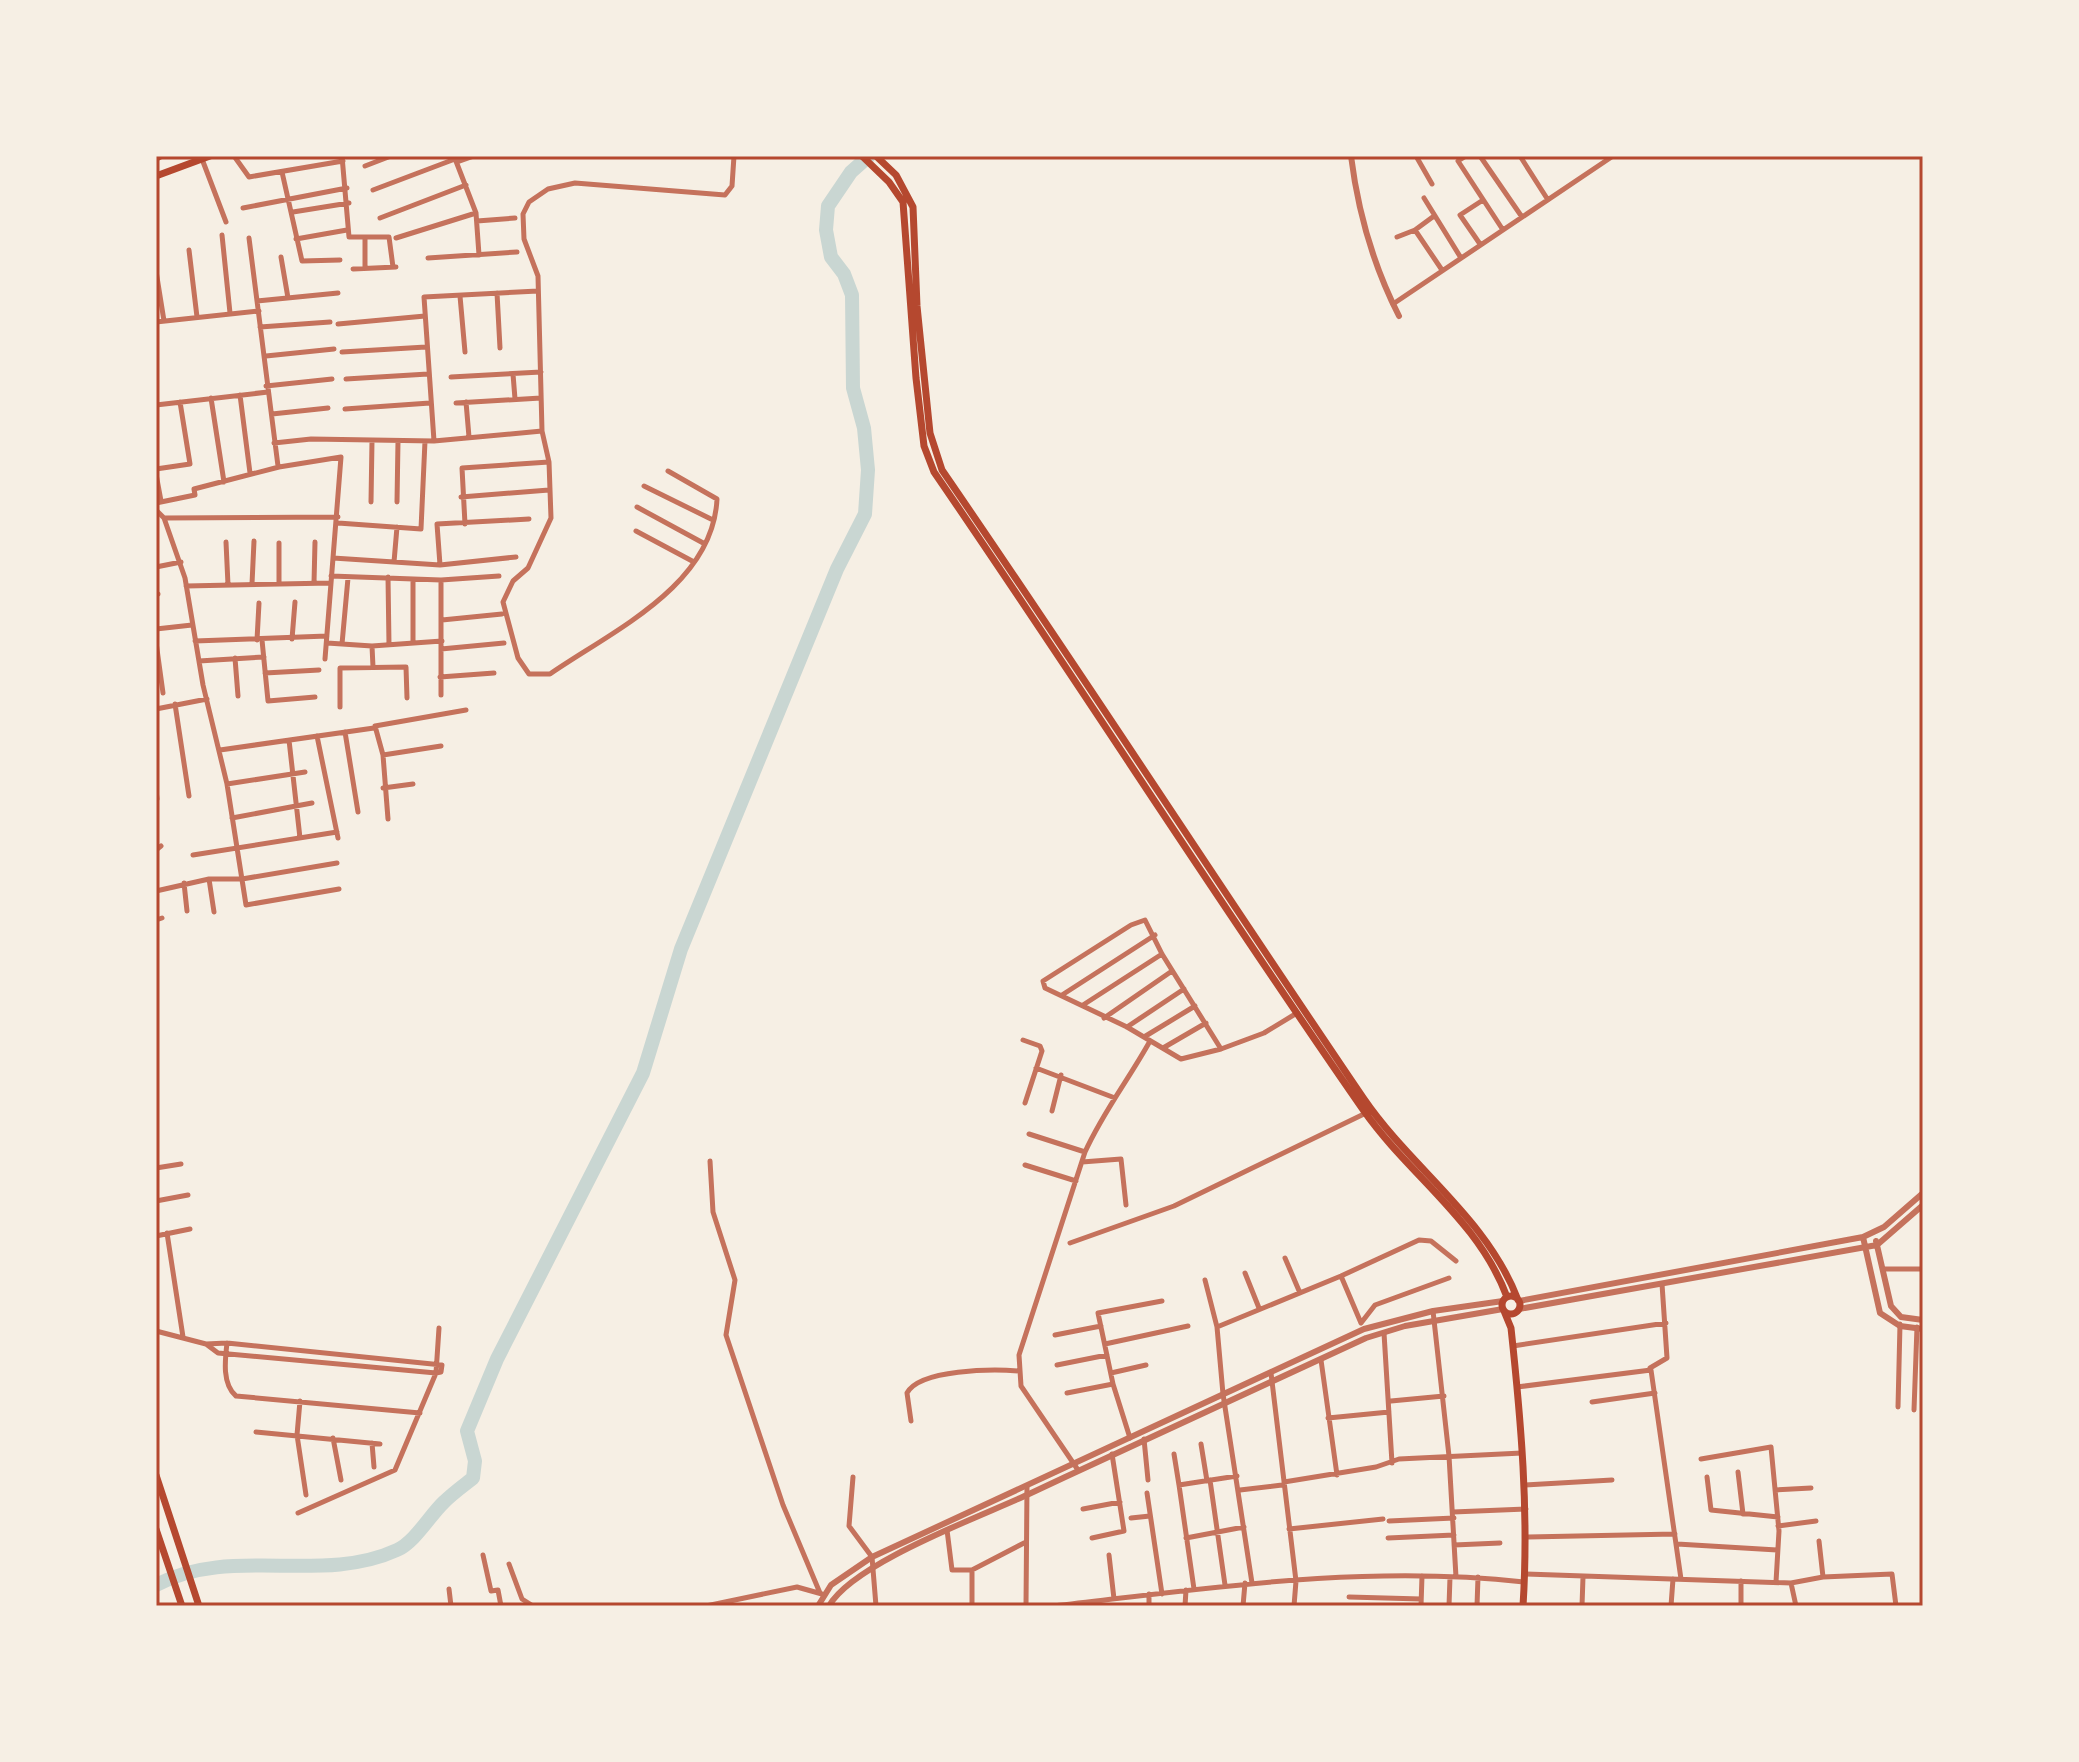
<svg xmlns="http://www.w3.org/2000/svg" width="2079" height="1762" font-family="Ubuntu,sans-serif">
	<style>
		.lines { fill: none; stroke-linecap: round; stroke-linejoin: round }
		.river { stroke: #c9d6d2; stroke-width: 14 }
		.minor { stroke: #c5725c; stroke-width: 5 }
		.tertiary { stroke: #c5725c; stroke-width: 6 }
		.secondary { stroke: #b5482f; stroke-width: 7 }
		.primary { stroke: #b5482f; stroke-width: 7 }
		.neatline { fill: none; stroke: #b5482f; stroke-width: 3 }
	</style>
	<rect width="100%" height="100%" fill="#f6efe4"/>
	<g class="lines">
		<path class="river" d="M 156,1585 C 231,1545 321,1585 397,1550 C 415,1542 430,1515 444,1502 C 453,1493 463,1486 473,1478 L 475,1461 L 467,1431 L 497,1359 L 643,1073 L 681,949 L 837,569 L 865,514 L 868,470 L 864,428 L 853,388 L 852,295 L 844,274 L 831,257 L 826,230 L 828,206 L 851,172 L 869,156"/>
		<path class="minor" d="M 234,156 L 249,177 L 343,161
			M 342,156 L 349,237 L 365,237 L 365,268
			M 454,156 L 476,213 L 479,255
			M 1416,156 L 1432,184
			M 1466,156 L 1458,161 L 1503,230
			M 1480,156 L 1522,217
			M 1520,156 L 1548,200
			M 202,159 L 226,222
			M 457,162 L 474,156
			M 365,166 L 391,156
			M 282,172 L 302,261 L 340,260
			M 373,190 L 455,159
			M 1424,198 L 1461,258
			M 243,208 L 347,188
			M 293,212 L 349,203
			M 380,218 L 466,185
			M 477,221 L 515,218
			M 1415,230 L 1434,216
			M 222,235 L 230,313
			M 365,237 L 389,237 L 393,267
			M 1397,237 L 1415,230 L 1442,270
			M 249,238 L 278,466
			M 396,238 L 476,213
			M 296,239 L 347,230
			M 1480,244 L 1460,215 L 1483,200
			M 189,250 L 197,317
			M 281,257 L 288,298
			M 428,258 L 517,252
			M 353,269 L 396,267
			M 156,271 L 164,321
			M 497,293 L 500,348
			M 460,296 L 465,352
			M 257,301 L 338,293
			M 1393,304 L 1613,156
			M 156,322 L 259,311
			M 338,324 L 425,316
			M 260,327 L 330,322
			M 342,352 L 426,347
			M 266,356 L 334,349
			M 513,374 L 515,399
			M 451,377 L 541,372
			M 346,379 L 428,374
			M 266,386 L 332,379
			M 240,395 L 250,473
			M 211,398 L 224,482
			M 466,402 L 469,437
			M 456,403 L 541,398
			M 156,405 L 268,392
			M 345,409 L 430,403
			M 272,414 L 328,408
			M 434,441 L 424,297 L 538,291
			M 274,443 L 311,439 L 434,441 L 542,431
			M 156,469 L 190,464 L 180,402
			M 668,471 L 717,499 C 713,586 612,631 550,674 L 529,674 L 518,658 L 503,602 L 513,581 L 528,568 L 551,518 L 549,462 L 542,431 L 538,276 L 524,239 L 523,214 L 529,202 L 548,189 L 575,183 L 725,195 L 732,186 L 734,156
			M 156,474 L 161,501
			M 644,486 L 713,520
			M 461,497 L 549,490
			M 371,502 L 372,441
			M 397,502 L 398,441
			M 156,503 L 195,495 L 194,489 L 279,467 L 341,457 L 325,659
			M 637,507 L 705,544
			M 156,510 L 164,518 L 185,578 L 203,685 L 227,784 L 246,905 L 339,889
			M 164,518 L 338,517
			M 338,523 L 421,529 L 425,441
			M 465,524 L 462,468 L 549,462
			M 636,531 L 694,562
			M 226,542 L 228,585
			M 333,558 L 440,565 L 516,557
			M 394,562 L 397,527
			M 440,565 L 437,524 L 529,519
			M 156,567 L 181,562
			M 331,576 L 441,580 L 499,576
			M 388,577 L 389,645
			M 314,583 L 315,542
			M 252,584 L 254,541
			M 279,584 L 279,543
			M 186,586 L 331,583
			M 156,594 L 158,594
			M 442,620 L 502,614
			M 156,629 L 192,625
			M 292,639 L 295,602
			M 257,640 L 259,603
			M 262,640 L 268,701 L 315,697
			M 195,641 L 327,636
			M 156,642 L 163,693
			M 327,643 L 372,646 L 442,641
			M 413,643 L 413,579
			M 342,644 L 348,578
			M 372,646 L 373,667
			M 441,649 L 504,643
			M 235,658 L 238,696
			M 199,661 L 264,657
			M 265,673 L 319,670
			M 440,677 L 494,673
			M 441,695 L 441,580
			M 175,704 L 189,796
			M 340,707 L 340,668 L 406,667 L 407,698
			M 156,709 L 207,699
			M 345,732 L 358,812
			M 317,736 L 338,838
			M 289,740 L 300,838
			M 220,750 L 374,728
			M 383,755 L 441,746
			M 227,784 L 305,772
			M 383,788 L 413,784
			M 156,790 L 157,799
			M 232,818 L 312,803
			M 388,819 L 383,755 L 375,726 L 466,710
			M 156,850 L 161,846
			M 193,855 L 337,832
			M 209,879 L 214,912
			M 184,883 L 187,911
			M 156,891 L 209,879 L 242,879 L 337,863
			M 156,920 L 162,918
			M 1062,995 L 1155,935
			M 1083,1005 L 1162,954
			M 1104,1018 L 1172,971
			M 1127,1027 L 1184,989
			M 1144,1037 L 1195,1006
			M 1023,1040 L 1040,1046 L 1042,1051 L 1025,1103
			M 1163,1048 L 1206,1023
			M 1221,1049 L 1181,1059 L 1127,1027 L 1045,988 L 1043,981 L 1131,925 L 1145,920 L 1162,954 L 1221,1049 L 1264,1033 L 1297,1013
			M 1036,1068 L 1115,1098
			M 1052,1111 L 1061,1075
			M 1029,1134 L 1085,1152
			M 710,1161 L 713,1212 L 735,1280 L 726,1335 L 783,1505 L 820,1593
			M 1082,1162 L 1121,1159 L 1126,1205
			M 1025,1165 L 1076,1181
			M 156,1168 L 181,1164
			M 156,1201 L 188,1195
			M 167,1233 L 183,1337
			M 156,1236 L 190,1229
			M 1070,1243 L 1174,1206 L 1366,1113
			M 1285,1258 L 1300,1293
			M 1884,1269 L 1923,1269
			M 1245,1273 L 1259,1308
			M 1341,1276 L 1361,1323
			M 1205,1280 L 1217,1327
			M 1433,1311 L 1449,1456 L 1456,1577
			M 1361,1323 L 1375,1305 L 1449,1278
			M 156,1331 L 206,1344 L 218,1353 L 436,1373
			M 1384,1333 L 1392,1463
			M 1055,1335 L 1101,1326
			M 227,1343 C 225,1360 222,1384 236,1396 L 420,1413
			M 206,1344 L 227,1343 L 442,1365 L 441,1372 L 436,1373
			M 1105,1344 L 1188,1326
			M 1513,1346 L 1666,1323
			M 1321,1360 L 1337,1475
			M 1057,1365 L 1107,1355
			M 1650,1368 L 1667,1358 L 1662,1284
			M 1111,1373 L 1146,1365
			M 1271,1373 L 1296,1581 L 1294,1606
			M 1517,1387 L 1651,1370 L 1681,1579
			M 1067,1393 L 1113,1384
			M 300,1401 L 297,1435 L 306,1495
			M 1391,1401 L 1444,1396
			M 1592,1402 L 1655,1393
			M 1898,1407 L 1900,1324
			M 1914,1410 L 1917,1327
			M 1328,1418 L 1389,1412
			M 911,1421 L 907,1393 C 920,1369 993,1369 1019,1371
			M 256,1432 L 380,1444
			M 333,1438 L 341,1480
			M 1130,1438 L 1113,1384 L 1098,1313 L 1162,1301
			M 1144,1439 L 1148,1480
			M 372,1443 L 374,1467
			M 1201,1444 L 1207,1481
			M 1174,1454 L 1179,1485
			M 1701,1459 L 1771,1447 L 1779,1531 L 1776,1582
			M 1078,1470 L 1021,1386 L 1019,1355 L 1085,1152 C 1103,1112 1129,1079 1150,1041
			M 1738,1472 L 1743,1514
			M 853,1477 L 849,1526 L 872,1557 L 876,1606
			M 1707,1477 L 1711,1510 L 1778,1517
			M 1210,1480 L 1225,1585
			M 1284,1482 L 1376,1467 L 1399,1459 L 1522,1453
			M 1525,1485 L 1612,1480
			M 1240,1490 L 1282,1485
			M 1775,1490 L 1811,1488
			M 1147,1493 L 1162,1594
			M 1083,1509 L 1120,1502
			M 1453,1512 L 1526,1509
			M 298,1513 L 395,1470 L 436,1373 L 439,1328
			M 1131,1518 L 1150,1516
			M 1389,1521 L 1454,1518
			M 1778,1526 L 1816,1521
			M 1289,1529 L 1383,1519
			M 947,1530 L 952,1570 L 972,1570
			M 1528,1537 L 1675,1534
			M 1092,1538 L 1124,1531 L 1112,1454
			M 1186,1538 L 1244,1527
			M 1388,1538 L 1454,1535
			M 1819,1541 L 1823,1577
			M 1677,1544 L 1777,1550
			M 1454,1545 L 1500,1543
			M 483,1555 L 491,1591 L 498,1590 L 501,1606
			M 1109,1555 L 1114,1599
			M 509,1564 L 522,1599 L 533,1606
			M 1526,1574 L 1791,1583 L 1823,1577 L 1892,1574 L 1896,1606
			M 1252,1583 L 1223,1394 L 1217,1327 L 1341,1276 L 1419,1240 L 1431,1241 L 1456,1261
			M 1791,1583 L 1796,1606
			M 449,1589 L 451,1606
			M 1194,1589 L 1179,1485 L 1237,1476
			M 1349,1597 L 1421,1599
			M 205,1606 L 216,1606
			M 706,1606 L 797,1587 L 822,1594
			M 972,1606 L 972,1570 L 1026,1542
			M 1026,1606 L 1027,1486
			M 1054,1606 C 1210,1588 1366,1564 1524,1582
			M 1149,1606 L 1149,1594
			M 1185,1606 L 1186,1590
			M 1243,1606 L 1245,1583
			M 1421,1606 L 1422,1576
			M 1449,1606 L 1450,1577
			M 1477,1606 L 1478,1577
			M 1582,1606 L 1583,1577
			M 1671,1606 L 1673,1579
			M 1741,1606 L 1741,1581"/>
		<path class="tertiary" d="M 1351,156 C 1358,212 1373,265 1399,316
			M 1863,1237 L 1880,1313 L 1900,1326 L 1923,1329
			M 1876,1241 L 1891,1306 L 1901,1317 L 1923,1320
			M 1519,1301 L 1863,1237 L 1884,1227 L 1923,1193
			M 1519,1309 L 1877,1245 L 1923,1205
			M 818,1606 L 831,1585 L 872,1557 L 1364,1329 L 1433,1311 L 1503,1301
			M 829,1606 C 853,1563 982,1516 1029,1494 C 1141,1441 1254,1390 1366,1338 L 1405,1326 L 1503,1309"/>
		<path class="secondary" d="M 862,156 L 889,182 L 903,202 L 916,378 L 924,446 L 934,472 C 1079,683 1217,900 1364,1111 C 1409,1175 1479,1221 1507,1297
			M 876,156 L 896,175 L 913,207 L 917,306 L 930,433 L 942,470 C 1085,678 1222,890 1364,1099 C 1412,1169 1487,1218 1518,1300
			M1502 1305a9 9 0 1 1 18 0a9 9 0 1 1-18 0Z
			M 1504,1311 L 1511,1328 C 1521,1421 1529,1512 1523,1606
			M 156,1475 L 199,1606
			M 156,1529 L 182,1606"/>
		<path class="primary" d="M 156,158 L 160,156
			M 156,176 L 210,156"/>
	</g>
	<rect width="2079" height="1762" fill="none" stroke="#f6efe4" stroke-width="316"/>
	<rect x="158" y="158" width="1763" height="1446" class="neatline"/>
</svg>
